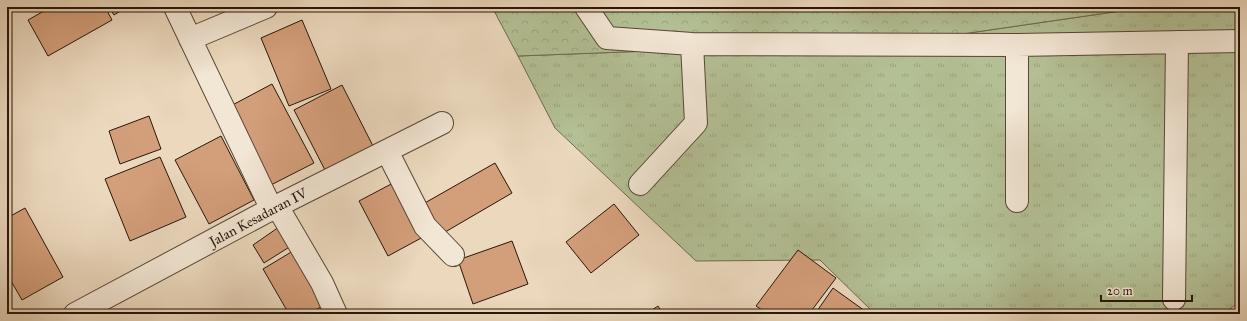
<svg xmlns="http://www.w3.org/2000/svg" width="1247" height="321" font-family="'IM FELL Great Primer',serif">
	<style>
		.grass { fill: url(#grass-tufts); stroke: #6e6a4e }
		.forest { fill: url(#forest-crowns); stroke: #6e6a4e }
		.building { fill: #d39e7a; stroke: #281608 }
		.lines { fill: none; stroke-linecap: round; stroke-linejoin: round }
		.street-casing { stroke: #594635; stroke-width: 24 }
		.street { stroke: #f2e6d4; stroke-width: 22 }
		.labels { text-anchor: middle; stroke-width: 3; stroke-linejoin: round; paint-order: stroke }
		.street-label { font-size: 14px; fill: #281608; stroke: #f2e6d4 }
	</style>
	<defs>
		<pattern id="grass-tufts" width="24" height="20" patternUnits="userSpaceOnUse"><rect width="24" height="20" fill="#b3bf94"/><path d="M3 7l-1-3M5 7V3M7 7l1-3M15 17l-1-3M17 17v-4M19 17l1-3" fill="none" stroke="#9aa37e"/></pattern>
		<pattern id="forest-crowns" width="20" height="18" patternUnits="userSpaceOnUse"><rect width="20" height="18" fill="#b3bf94"/><path d="M2 6a3 3 0 1 1 6 0M12 15a3 3 0 1 1 6 0" fill="none" stroke="#9aa37e"/></pattern>
	</defs>
	<rect width="100%" height="100%" fill="#ebd8bd"/>
	<filter id="stains"><feTurbulence type="fractalNoise" baseFrequency=".005" numOctaves="4"/><feColorMatrix values="0 0 0 0 .2 0 0 0 0 .09 0 0 0 0 .02 0 0 0 .5 -.17"/></filter>
	<radialGradient id="worn" r=".72"><stop offset=".6" stop-color="#630" stop-opacity="0"/><stop offset="1" stop-color="#630" stop-opacity=".3"/></radialGradient>
	<path class="grass" d="M 1148,7 L 1240,7 L 1240,302 L 1222,314 L 875,314 L 820,260 L 696,261 L 555,128 L 518,56 L 914,41 Z"/>
	<path class="forest" d="M 492,7 L 1148,7 L 914,41 L 518,56 Z"/>
	<path class="building" d="M 51,7 L 105,7 L 112,20 L 48,56 L 28,20 Z
		M 109,7 L 127,7 L 114,15 Z
		M 302,20 L 331,89 L 289,106 L 261,38 Z
		M 272,84 L 314,163 L 267,187 L 225,109 Z
		M 342,85 L 373,146 L 325,170 L 294,110 Z
		M 149,116 L 161,149 L 120,164 L 109,131 Z
		M 221,136 L 254,200 L 209,224 L 175,160 Z
		M 160,157 L 186,217 L 130,241 L 105,179 Z
		M 495,163 L 512,193 L 440,235 L 423,204 Z
		M 395,182 L 425,236 L 388,256 L 359,201 Z
		M 614,204 L 639,235 L 591,273 L 566,242 Z
		M 25,208 L 63,277 L 22,300 L 7,274 L 7,218 Z
		M 279,227 L 291,246 L 264,263 L 253,245 Z
		M 512,241 L 528,284 L 473,304 L 458,260 Z
		M 798,250 L 836,278 L 809,314 L 768,314 L 756,306 Z
		M 293,251 L 324,305 L 309,314 L 289,314 L 263,269 Z
		M 833,288 L 865,311 L 863,314 L 815,314 Z
		M 658,306 L 663,314 L 646,314 Z"/>
	<g class="lines">
		<defs>
			<path id="street" d="M 175,7 L 272,210
				M 586,7 L 607,38 L 692,44 L 1017,45 L 1240,41
				M 190,39 L 266,7
				M 387,151 L 425,226 L 453,255
				M 640,184 L 696,123 L 692,44
				M 1017,201 L 1017,45
				M 277,206 L 322,283 L 336,314
				M 1174,299 L 1177,42
				M 75,314 L 277,206 L 442,123"/>
		</defs>
		<use href="#street" class="street-casing"/>
		<use href="#street" class="street"/>
	</g>
	<g class="labels">
		<g class="street-label">
			<text transform="translate(258 217) rotate(-28)" y="5">Jalan Kesadaran IV</text>
		</g>
	</g>
	<rect width="1247" height="321" fill="none" stroke="#ebd8bd" stroke-width="24"/>
	<rect x="8" y="8" width="1231" height="305" fill="none" stroke="#281608" stroke-width="2"/>
	<rect x="12" y="12" width="1223" height="297" fill="none" stroke="#281608"/>
	<path d="M1101 295v6h91v-6" fill="none" stroke="#281608" stroke-width="2"/>
	<text x="1107" y="295" font-size="12" fill="#281608" stroke="#f2e6d4" stroke-width="3" paint-order="stroke">20 m</text>
	<rect width="100%" height="100%" filter="url(#stains)"/>
	<rect width="100%" height="100%" fill="url(#worn)"/>
</svg>
